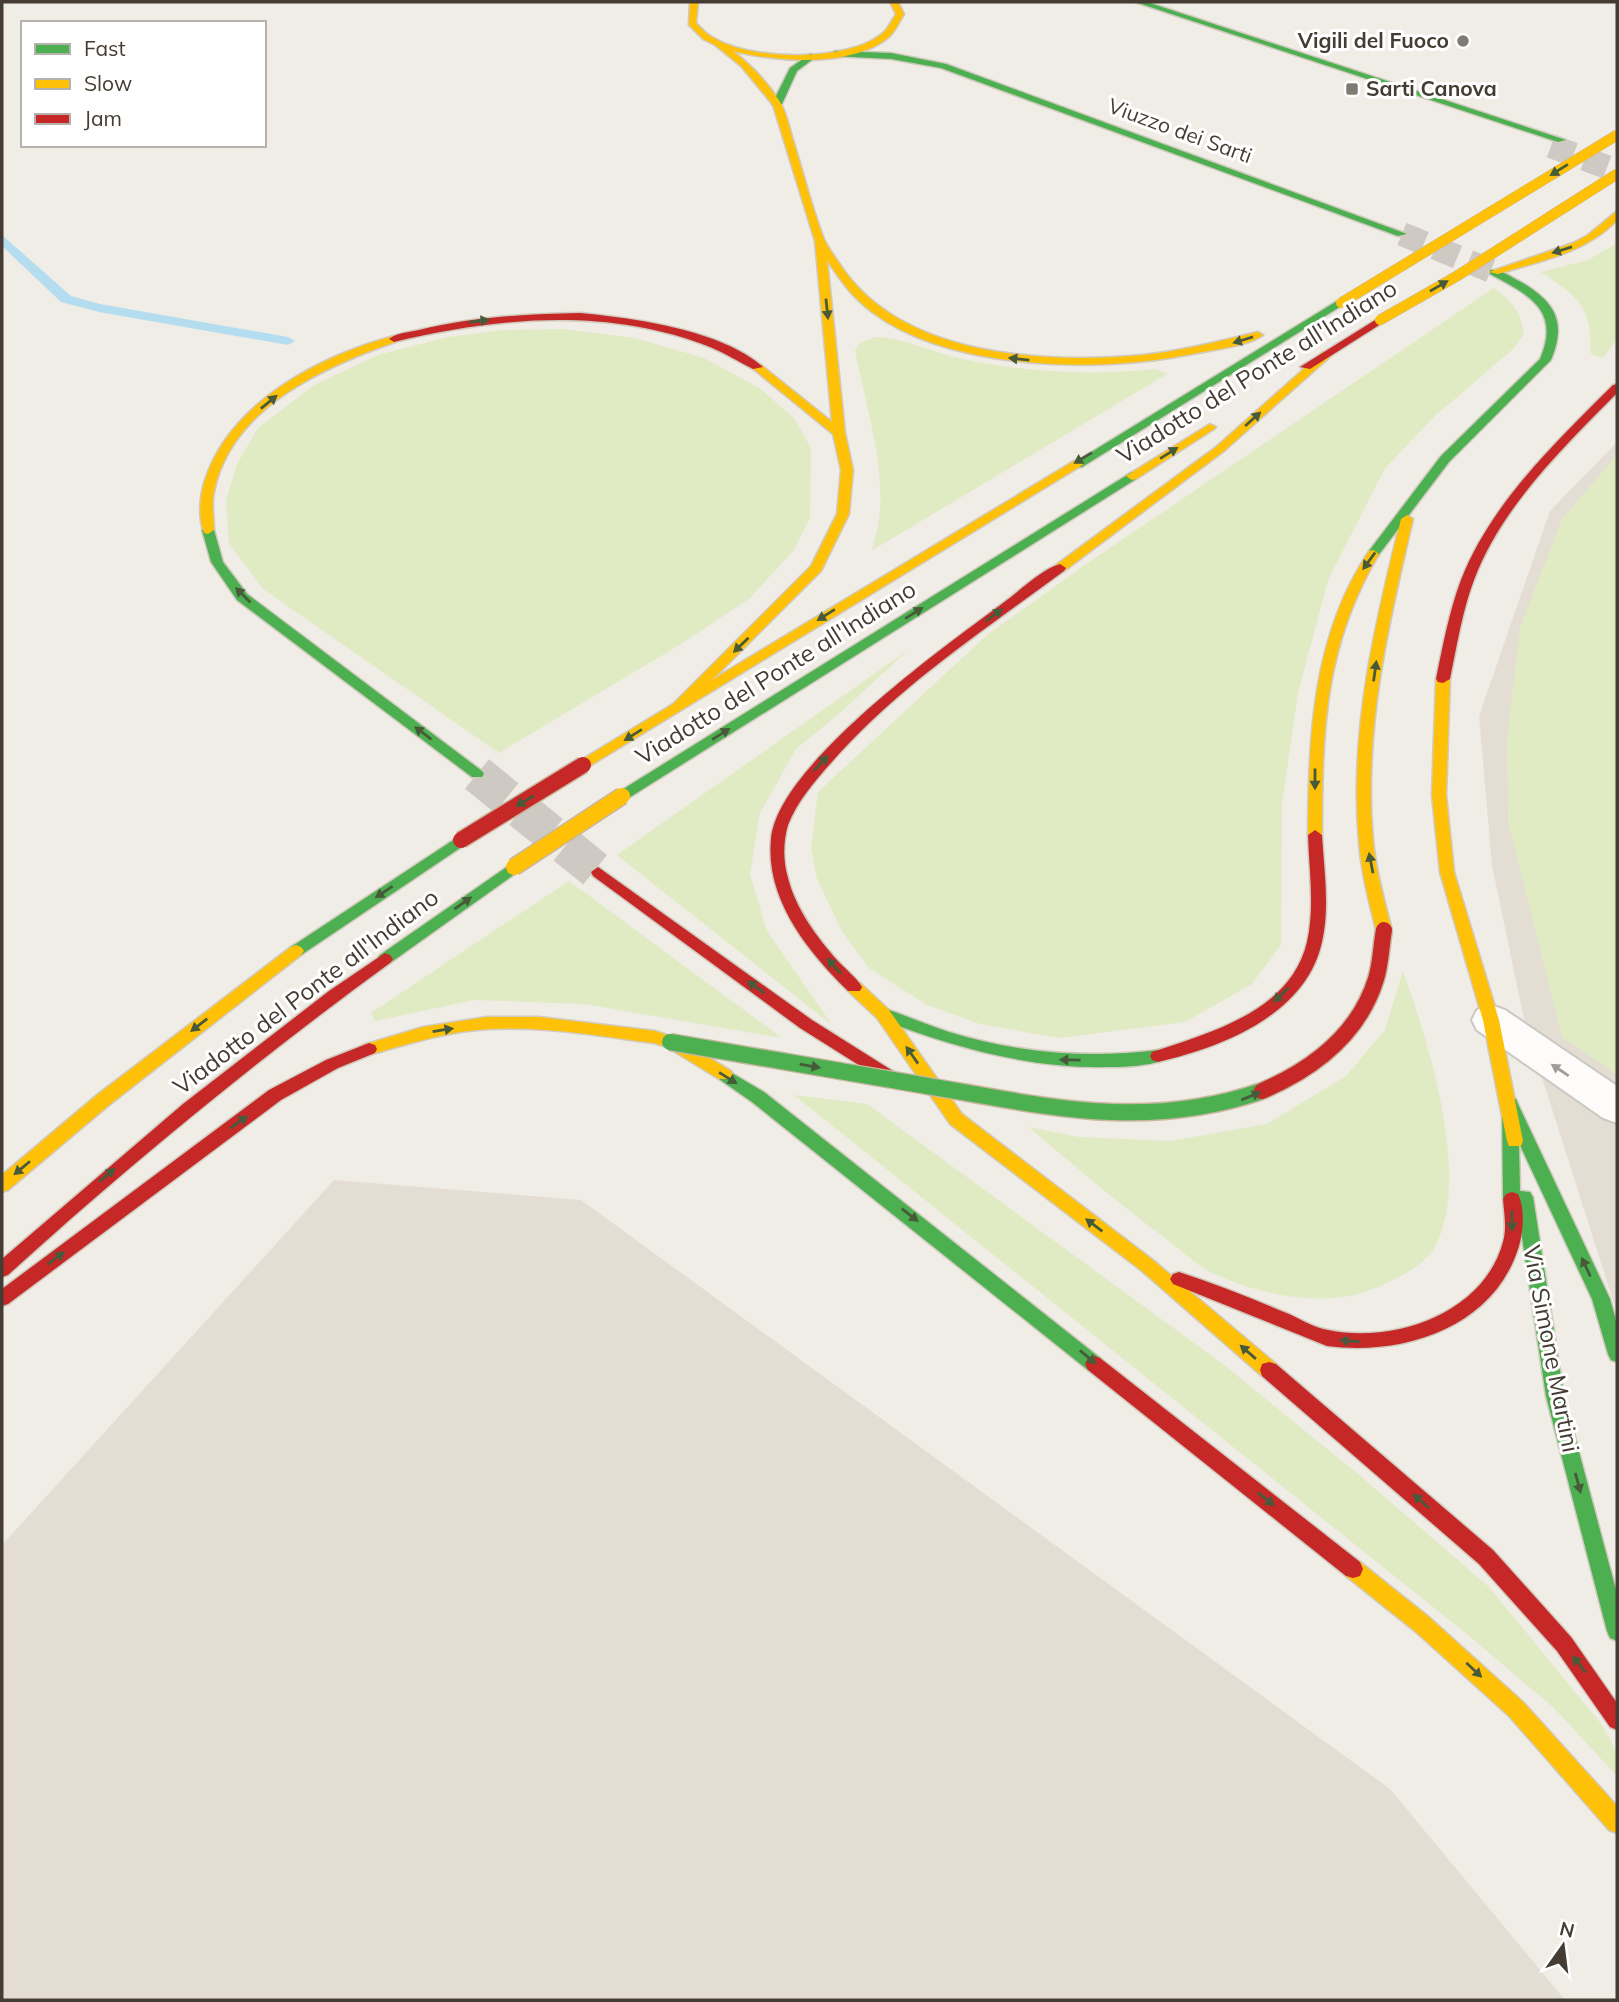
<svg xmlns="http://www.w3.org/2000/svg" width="1619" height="2002" font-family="Mulish,sans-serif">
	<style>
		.residential { fill: #e4ddd3 }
		.green { fill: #e0ebc4 }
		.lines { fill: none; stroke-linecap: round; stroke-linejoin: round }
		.stream { fill: #b4def0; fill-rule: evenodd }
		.secondary-tunnel { stroke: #cec9c2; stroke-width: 24; stroke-dasharray: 24 12; stroke-linecap: butt }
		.highway-tunnel { stroke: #cec9c2; stroke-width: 38; stroke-dasharray: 38 19; stroke-linecap: butt }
		.street-casing { stroke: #ccc8c2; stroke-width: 4 }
		.fast-casing { stroke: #d1cabe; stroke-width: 3 }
		.slow-casing { stroke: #d1cabe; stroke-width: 3 }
		.jam-casing { stroke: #d1cabe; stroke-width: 3 }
		.street { fill: #fdfcfb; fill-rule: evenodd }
		.fast { fill: #4caf50; fill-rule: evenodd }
		.slow { fill: #ffc107; fill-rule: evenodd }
		.jam { fill: #c62828; fill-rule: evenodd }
		.fast-bridge-casing { stroke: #c9b7a0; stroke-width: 19; stroke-linecap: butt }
		.slow-bridge-far1-casing { stroke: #c9b7a0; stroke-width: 11; stroke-linecap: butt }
		.slow-bridge-casing { stroke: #c9b7a0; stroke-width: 19; stroke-linecap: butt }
		.jam-bridge-casing { stroke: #c9b7a0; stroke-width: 19; stroke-linecap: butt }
		.fast-bridge { stroke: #4caf50; stroke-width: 16 }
		.slow-bridge-far1 { stroke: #ffc107; stroke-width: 10 }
		.slow-bridge { stroke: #ffc107; stroke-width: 16 }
		.jam-bridge { stroke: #c62828; stroke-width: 16 }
		.oneway { fill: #475a3a }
		.oneway2 { fill: #a19c97 }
		.poi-dot { fill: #817a72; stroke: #fff; stroke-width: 2.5 }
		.labels { text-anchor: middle; stroke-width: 6; stroke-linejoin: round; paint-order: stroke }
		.far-poi-label { font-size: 21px; font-weight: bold; fill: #453d33; stroke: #fff; text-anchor: end }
		.far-street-label { font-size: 21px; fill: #453d33; stroke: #fff }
		.street-label { font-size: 24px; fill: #453d33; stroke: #fff }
	</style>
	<rect width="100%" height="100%" fill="#f0ece6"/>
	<path class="residential" d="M 1617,442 L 1617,1313 L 1525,1024 L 1492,865 L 1479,716 L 1550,511 Z
		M 334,1180 L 581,1200 L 1390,1789 L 1565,2000 L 2,2000 L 2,1545 Z"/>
	<path class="green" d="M 1617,243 L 1617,339 L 1603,358 L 1591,354 C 1591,305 1580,299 1541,272 L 1588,260 Z
		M 1494,288 C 1512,301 1521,312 1524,334 L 1513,349 L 1436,415 L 1385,468 L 1328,580 L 1298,693 L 1282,804 L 1281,945 L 1252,984 L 1185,1022 L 1059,1038 L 980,1024 L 927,1005 L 869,968 L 842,931 L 817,879 L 811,848 L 818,792 L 987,635 L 1092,560 Z
		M 562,329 L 635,338 L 704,358 L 761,389 L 794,418 L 811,448 L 810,518 L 794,550 L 749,599 L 681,644 L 499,753 L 263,589 L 229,543 L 226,500 L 237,464 L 258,428 L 314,385 L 378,355 L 448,337 L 503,330 Z
		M 875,337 C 906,338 933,353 963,359 C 1026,372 1092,376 1156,369 L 1167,374 L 871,551 C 895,491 867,413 855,350 L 860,343 Z
		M 1617,455 L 1617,1075 L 1562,1037 L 1508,822 L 1507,739 L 1520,628 L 1562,519 Z
		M 908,650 L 840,713 L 796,749 L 760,813 L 750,874 L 767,931 L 832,1025 L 617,855 Z
		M 569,881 L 782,1038 L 584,1004 L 474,1000 L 375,1021 L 371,1013 Z
		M 1403,971 C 1428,1041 1471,1175 1436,1245 C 1426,1266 1388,1284 1367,1291 C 1320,1308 1257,1294 1212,1273 C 1196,1265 1180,1249 1165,1238 C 1118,1203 1073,1165 1029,1127 L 1079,1137 L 1170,1141 L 1267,1124 L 1346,1076 L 1385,1030 Z
		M 794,1095 L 867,1104 L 1224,1365 L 1358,1474 L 1489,1587 L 1602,1725 L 1617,1752 L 1617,1776 L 1553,1707 L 1468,1635 Z"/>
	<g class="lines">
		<path class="stream" d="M 2,235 L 71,296 L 100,304 L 288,337 L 295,341 L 288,345 L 99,312 L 61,302 L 2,246 Z"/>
		<path class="secondary-tunnel" d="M 1551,146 L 1617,171
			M 1402,234 L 1494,272"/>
		<path class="highway-tunnel" d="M 477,774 L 598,872"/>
		<defs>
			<path id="street" d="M 1491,1005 L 1505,1010 L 1617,1086 L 1617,1123 L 1603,1118 L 1477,1030 L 1472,1020 L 1477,1010 Z"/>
			<path id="fast" d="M 1135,2 L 1147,2 L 1566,140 L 1558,142 Z
				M 835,51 L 891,53 L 946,64 L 1407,234 L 1398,236 L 941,68 L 891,59 L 832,56 L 831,54 Z
				M 810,54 L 817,56 L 797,71 L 782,104 L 774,106 L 772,104 L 790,68 Z
				M 1490,270 C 1501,269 1511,277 1521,282 C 1555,302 1567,322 1551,360 L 1449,462 L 1377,557 L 1369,557 L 1369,551 L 1441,456 L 1540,359 C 1561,310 1529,295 1490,274 Z
				M 1337,301 L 1346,303 L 1082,467 L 1074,467 L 1072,464 Z
				M 1132,472 L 1136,473 L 1136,479 L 627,799 L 617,799 L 615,796 L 617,793 Z
				M 208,526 L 214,530 L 223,562 L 247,594 L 482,771 L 484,774 L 482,777 L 472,777 L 237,600 L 211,562 L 202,530 Z
				M 461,835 L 468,840 L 466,844 L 301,955 L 291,955 L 288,951 L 291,947 Z
				M 514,862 L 519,863 L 521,867 L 519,871 L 390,963 L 380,963 L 377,959 L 380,955 Z
				M 883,1008 C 905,1015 927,1025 949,1032 C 1018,1053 1087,1059 1158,1050 L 1164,1052 L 1166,1056 L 1164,1060 C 1147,1066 1127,1067 1110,1067 C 1029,1069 953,1047 877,1018 L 875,1014 Z
				M 725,1069 L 764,1092 L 1100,1358 L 1103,1364 L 1100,1370 L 1094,1372 L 1088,1370 L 752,1102 L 719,1079 L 717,1075 L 719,1071 Z
				M 1510,1098 L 1516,1099 L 1518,1104 L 1610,1299 L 1617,1324 L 1617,1362 L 1611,1360 L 1608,1354 L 1592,1299 L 1519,1143 L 1520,1191 L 1530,1192 L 1533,1197 L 1564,1396 L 1617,1594 L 1617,1641 L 1610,1638 L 1607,1631 L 1546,1396 L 1517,1204 L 1506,1204 L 1503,1199 L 1502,1104 L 1504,1099 Z"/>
			<path id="slow" d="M 690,2 L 698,2 L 696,23 C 701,28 706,34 712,37 C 749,61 850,63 884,32 C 889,27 892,20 896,14 L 890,2 L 898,2 L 904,14 C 900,21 895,31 889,37 C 851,68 778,62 733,51 C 751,65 768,83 780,102 C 786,112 789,126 792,137 C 803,171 811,206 824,239 C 828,248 835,257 841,266 C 902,357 1044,364 1143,355 C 1182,351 1220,341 1258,332 L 1263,335 C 1249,346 1211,350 1192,354 C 1100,373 951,371 872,312 C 853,298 840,280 827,260 L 845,433 L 853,470 L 849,514 L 821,571 L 712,680 L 1074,461 L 1082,461 L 1084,464 L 583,770 L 576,765 L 578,762 L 673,704 L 811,566 L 837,514 L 841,470 L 833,434 L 751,367 L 761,365 L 832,422 L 815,241 L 773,105 L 741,66 L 715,45 L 703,39 L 689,25 Z
				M 1617,211 L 1617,220 C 1586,253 1540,261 1498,274 L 1489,272 L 1573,243 L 1588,235 Z
				M 394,336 L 399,339 L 398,341 C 325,366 230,408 214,492 C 211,504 214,518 214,530 L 208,534 L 204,533 C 198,517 200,495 205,480 C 230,402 320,356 394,336 Z
				M 1323,352 L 1333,354 L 1224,451 L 1064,571 L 1056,571 L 1056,565 L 1216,447 Z
				M 1210,424 L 1216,427 L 1214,429 L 1136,479 L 1132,480 L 1126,476 Z
				M 1407,515 L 1413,519 C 1388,625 1363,732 1373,841 C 1376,871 1384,901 1392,930 L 1384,935 L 1376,930 C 1369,901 1361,871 1359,841 C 1349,732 1375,624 1401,519 Z
				M 1373,550 L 1379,554 C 1324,646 1322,731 1322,835 L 1315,840 L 1308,835 C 1309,735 1312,637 1369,551 Z
				M 1443,675 L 1450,679 L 1446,795 L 1454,872 L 1499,1020 L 1523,1141 L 1521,1146 L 1509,1146 L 1507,1141 L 1483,1020 L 1440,872 L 1432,795 L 1436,679 Z
				M 296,945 L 301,947 L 304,951 L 301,955 L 109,1105 L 8,1190 L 2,1192 L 2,1175 L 97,1095 L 291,947 Z
				M 854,981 L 860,983 L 889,1010 L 962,1114 L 1154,1261 L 1276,1364 L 1278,1370 L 1276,1376 L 1269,1378 L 1262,1376 L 1142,1271 L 950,1124 L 877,1018 L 848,991 L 846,987 L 848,983 Z
				M 487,1017 L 539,1017 L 655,1031 L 679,1039 L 731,1071 L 733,1075 L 731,1079 L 719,1079 L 667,1047 L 654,1043 C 600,1036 544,1026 489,1029 C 448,1031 408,1044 369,1055 L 363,1053 L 361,1049 L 363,1045 L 423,1027 Z
				M 1353,1560 L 1360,1562 L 1430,1618 L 1523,1702 L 1617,1806 L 1617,1833 L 1609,1830 L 1509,1716 L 1416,1632 L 1346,1576 L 1343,1569 L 1346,1562 Z"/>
			<path id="jam" d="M 580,313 C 633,318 722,330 763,367 L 753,369 C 739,362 725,353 710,347 C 608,307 499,317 394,342 L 389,339 C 396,333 409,332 419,330 C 472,317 525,314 580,313 Z
				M 1380,317 L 1384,318 L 1384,322 L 1310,369 L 1300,367 Z
				M 1617,384 L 1617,393 C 1563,448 1502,506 1474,580 C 1462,612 1457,645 1450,679 L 1443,683 L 1438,682 L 1436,679 C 1443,645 1449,612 1461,580 C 1491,503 1556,442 1613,385 Z
				M 1060,564 L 1066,568 L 1064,571 C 983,631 897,687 830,764 C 814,782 797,802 788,825 C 783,842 783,861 788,878 C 796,909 816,936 837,960 C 845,969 856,977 862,987 L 860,991 L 848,991 C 808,952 765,899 771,839 C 777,766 945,646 1003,603 C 1020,591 1040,570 1060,564 Z
				M 1315,830 L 1322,835 C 1324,870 1330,907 1322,942 C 1306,1015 1222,1047 1158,1062 L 1152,1060 L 1150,1056 L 1152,1052 C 1210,1033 1291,1011 1307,942 C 1315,907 1309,870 1308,835 Z
				M 598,867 L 812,1020 L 904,1078 L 906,1082 L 904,1086 L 892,1086 L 800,1028 L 593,876 L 591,872 Z
				M 385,953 L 390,955 L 393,959 L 390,963 C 257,1060 130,1164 8,1275 L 2,1277 L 2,1259 L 183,1104 L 329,991 Z
				M 369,1043 L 375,1045 L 377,1049 L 375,1053 L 338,1068 L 281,1100 L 8,1304 L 2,1306 L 2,1289 L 269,1090 L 326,1060 Z
				M 1512,1192 L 1518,1194 C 1526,1210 1523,1236 1517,1252 C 1490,1329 1401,1356 1327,1346 L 1173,1284 L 1170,1279 L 1173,1274 L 1179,1272 C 1216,1284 1253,1299 1289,1314 C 1302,1320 1315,1328 1328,1330 C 1395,1344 1484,1313 1503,1242 C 1507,1228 1504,1213 1503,1199 L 1506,1194 Z
				M 1094,1356 L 1100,1358 L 1360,1562 L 1363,1569 L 1360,1576 L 1353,1578 L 1346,1576 L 1088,1370 L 1085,1364 L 1088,1358 Z
				M 1269,1362 L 1276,1364 L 1493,1550 L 1571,1637 L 1617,1703 L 1617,1730 L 1610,1727 L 1557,1651 L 1479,1564 L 1262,1376 L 1260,1370 L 1262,1364 Z"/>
		</defs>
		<use href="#street" class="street-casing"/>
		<use href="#fast" class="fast-casing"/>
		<use href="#slow" class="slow-casing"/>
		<use href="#jam" class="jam-casing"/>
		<use href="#street" class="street"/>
		<use href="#fast" class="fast"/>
		<use href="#slow" class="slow"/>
		<use href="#jam" class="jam"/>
		<defs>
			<path id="fast-bridge" d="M 670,1042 C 754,1056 838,1071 922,1085 C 1041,1105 1142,1132 1262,1091"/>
			<path id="slow-bridge-far1" d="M 1341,303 L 1617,135
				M 1380,320 L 1457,276 L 1617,174"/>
			<path id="slow-bridge" d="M 514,867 L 622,796"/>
			<path id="jam-bridge" d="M 461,840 L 583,765
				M 1262,1091 C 1313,1069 1359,1034 1376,979 C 1381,963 1381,946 1384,930"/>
		</defs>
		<use href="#fast-bridge" class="fast-bridge-casing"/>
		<use href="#slow-bridge-far1" class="slow-bridge-far1-casing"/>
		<use href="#slow-bridge" class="slow-bridge-casing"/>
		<use href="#jam-bridge" class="jam-bridge-casing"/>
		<use href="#fast-bridge" class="fast-bridge"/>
		<use href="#slow-bridge-far1" class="slow-bridge-far1"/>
		<use href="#slow-bridge" class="slow-bridge"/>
		<use href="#jam-bridge" class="jam-bridge"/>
	</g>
	<defs><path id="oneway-solid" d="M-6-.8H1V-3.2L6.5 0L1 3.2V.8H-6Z" transform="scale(1.75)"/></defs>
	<g class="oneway">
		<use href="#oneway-solid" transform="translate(1559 170) rotate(148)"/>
		<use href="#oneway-solid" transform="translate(1562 250) rotate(163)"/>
		<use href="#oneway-solid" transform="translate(1439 286) rotate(-30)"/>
		<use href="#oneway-solid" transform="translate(827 309) rotate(84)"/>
		<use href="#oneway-solid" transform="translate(479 321) rotate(-8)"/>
		<use href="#oneway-solid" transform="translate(1243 340) rotate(163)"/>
		<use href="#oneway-solid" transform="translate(1019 359) rotate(-174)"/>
		<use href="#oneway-solid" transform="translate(269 402) rotate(-39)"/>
		<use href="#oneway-solid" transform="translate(1253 419) rotate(-42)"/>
		<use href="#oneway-solid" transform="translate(1169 453) rotate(-32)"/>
		<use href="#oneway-solid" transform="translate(1083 458) rotate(149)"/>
		<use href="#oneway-solid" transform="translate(1369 561) rotate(126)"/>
		<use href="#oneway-solid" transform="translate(243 595) rotate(-135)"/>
		<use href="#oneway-solid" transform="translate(914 613) rotate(-32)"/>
		<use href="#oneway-solid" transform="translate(826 615) rotate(148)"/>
		<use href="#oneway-solid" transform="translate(994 615) rotate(-37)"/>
		<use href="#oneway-solid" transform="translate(741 645) rotate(136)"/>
		<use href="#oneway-solid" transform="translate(1375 671) rotate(-82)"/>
		<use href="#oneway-solid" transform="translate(423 733) rotate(-143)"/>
		<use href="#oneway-solid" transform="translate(721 734) rotate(-32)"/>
		<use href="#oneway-solid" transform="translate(633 735) rotate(148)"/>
		<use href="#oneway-solid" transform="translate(821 763) rotate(-48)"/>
		<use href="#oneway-solid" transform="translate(1315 779) rotate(90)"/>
		<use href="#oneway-solid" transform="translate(525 801) rotate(149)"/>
		<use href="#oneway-solid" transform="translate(1371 863) rotate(-101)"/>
		<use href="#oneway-solid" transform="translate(384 892) rotate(146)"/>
		<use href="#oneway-solid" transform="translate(463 903) rotate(-35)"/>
		<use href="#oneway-solid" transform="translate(834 966) rotate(-132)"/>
		<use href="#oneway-solid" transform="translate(756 987) rotate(-144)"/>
		<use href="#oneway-solid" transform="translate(1281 995) rotate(137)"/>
		<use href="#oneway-solid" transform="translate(199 1025) rotate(142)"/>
		<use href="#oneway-solid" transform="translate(443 1030) rotate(-9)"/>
		<use href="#oneway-solid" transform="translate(912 1055) rotate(-125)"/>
		<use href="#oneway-solid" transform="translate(1070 1060) rotate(-179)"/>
		<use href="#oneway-solid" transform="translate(810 1066) rotate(10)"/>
		<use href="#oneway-solid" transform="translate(728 1078) rotate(32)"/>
		<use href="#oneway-solid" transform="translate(1251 1096) rotate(-22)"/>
		<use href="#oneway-solid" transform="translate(239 1122) rotate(-37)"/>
		<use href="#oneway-solid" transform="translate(22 1168) rotate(140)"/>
		<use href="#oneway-solid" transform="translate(107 1175) rotate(-41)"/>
		<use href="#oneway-solid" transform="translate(910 1215) rotate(38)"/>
		<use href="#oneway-solid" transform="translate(1512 1221) rotate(89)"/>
		<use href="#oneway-solid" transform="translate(1094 1225) rotate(-143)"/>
		<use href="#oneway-solid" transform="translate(56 1258) rotate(-37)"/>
		<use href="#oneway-solid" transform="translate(1586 1267) rotate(-115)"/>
		<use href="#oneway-solid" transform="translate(1350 1341) rotate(-175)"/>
		<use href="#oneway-solid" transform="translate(1248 1352) rotate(-139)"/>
		<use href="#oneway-solid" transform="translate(1088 1357) rotate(39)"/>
		<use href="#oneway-solid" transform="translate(1578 1483) rotate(75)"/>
		<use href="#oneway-solid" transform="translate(1266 1499) rotate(39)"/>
		<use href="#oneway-solid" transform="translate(1421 1501) rotate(-139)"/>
		<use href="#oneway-solid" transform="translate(1579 1664) rotate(-128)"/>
		<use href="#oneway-solid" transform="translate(1474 1670) rotate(43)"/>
	</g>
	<use class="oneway2" href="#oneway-solid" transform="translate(1560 1070) rotate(-146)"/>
	<g class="poi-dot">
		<circle cx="1463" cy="41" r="7"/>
		<rect x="1345" y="82" width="14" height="14" rx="3.5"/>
	</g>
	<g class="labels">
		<g class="far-poi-label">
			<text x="1449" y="48">Vigili del Fuoco</text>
			<text x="1366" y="96" text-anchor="start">Sarti Canova</text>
		</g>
		<g class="far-street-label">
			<text transform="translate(1180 131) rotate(20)" y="7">Viuzzo dei Sarti</text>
		</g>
		<g class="street-label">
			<text transform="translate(1257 372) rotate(-32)" y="8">Viadotto del Ponte all'Indiano</text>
			<text transform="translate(776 673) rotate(-32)" y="8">Viadotto del Ponte all'Indiano</text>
			<text transform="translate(306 992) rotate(-37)" y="8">Viadotto del Ponte all'Indiano</text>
			<text transform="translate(1551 1349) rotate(79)" y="8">Via Simone Martini</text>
		</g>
	</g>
	<rect width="1619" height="2002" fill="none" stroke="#453d33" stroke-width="7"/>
	<rect x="21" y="21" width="245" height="126" fill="#ffffff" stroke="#b5b1ad" stroke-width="2"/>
	<rect x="35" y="44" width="35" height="10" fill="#4caf50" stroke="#b5b1ad" stroke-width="2"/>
	<text x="84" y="56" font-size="21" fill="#453d33">Fast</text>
	<rect x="35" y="79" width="35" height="10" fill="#ffc107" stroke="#b5b1ad" stroke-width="2"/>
	<text x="84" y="91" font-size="21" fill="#453d33">Slow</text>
	<rect x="35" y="114" width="35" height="10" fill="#c62828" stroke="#b5b1ad" stroke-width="2"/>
	<text x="84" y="126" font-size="21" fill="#453d33">Jam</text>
	<g transform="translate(1563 1946) rotate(14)" stroke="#ffffff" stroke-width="5" paint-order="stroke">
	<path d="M0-5L12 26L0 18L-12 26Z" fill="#453d33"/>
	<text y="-10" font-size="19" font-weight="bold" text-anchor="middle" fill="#453d33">N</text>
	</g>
</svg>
